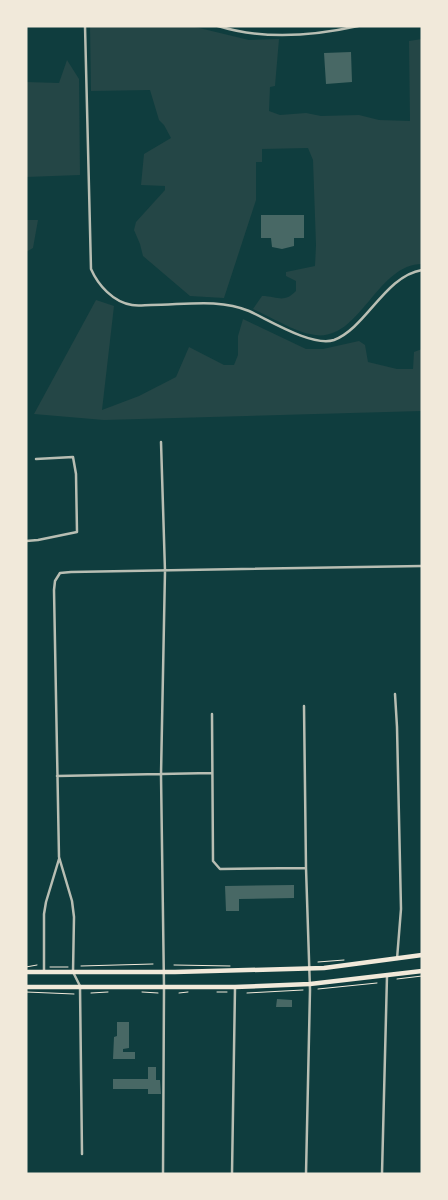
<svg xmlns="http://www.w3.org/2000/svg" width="448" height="1200" font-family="'Public Sans',sans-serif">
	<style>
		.green { fill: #244646 }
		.building { fill: #486865 }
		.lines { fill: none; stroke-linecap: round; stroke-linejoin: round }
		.path { stroke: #f1e9da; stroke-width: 1 }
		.minor { stroke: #b8beb3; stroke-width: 2.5 }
		.trunk { stroke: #f1e9da; stroke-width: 4.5 }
	</style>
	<rect width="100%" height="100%" fill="#0f3d3e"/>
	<path class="green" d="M 90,26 L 191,26 L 249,40 L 279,39 L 275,86 L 270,87 L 269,111 L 280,115 L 306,113 L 321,116 L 359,115 L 379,120 L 410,121 L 409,41 L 422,39 L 422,264 C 375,264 359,347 310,334 C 294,331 269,316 253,309 L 262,296 C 278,296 283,304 296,291 L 296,281 L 286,276 L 286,272 L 315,266 L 316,245 L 313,160 L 308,148 L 262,149 L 262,162 L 256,162 L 256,200 L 224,298 L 190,296 L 143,256 L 140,244 L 134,230 L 136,222 L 165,190 L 165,186 L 141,185 L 144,154 L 171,138 L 164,125 L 159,120 L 150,90 L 91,91 Z
		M 67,60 L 79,79 L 80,175 L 26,177 L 26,82 L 59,83 Z
		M 26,220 L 38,220 L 33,248 L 26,252 Z
		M 96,300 L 114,306 L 102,410 L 139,396 L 176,377 L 189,347 L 224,365 L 234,365 L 238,355 L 238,336 L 243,319 L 306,349 L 323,349 L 359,341 L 365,345 L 368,362 L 397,369 L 413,369 L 414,352 L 422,349 L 422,411 L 104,420 L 34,414 Z"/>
	<path class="building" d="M 351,52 L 352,82 L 326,84 L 324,53 Z
		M 261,215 L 304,215 L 304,238 L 294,238 L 294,246 L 282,249 L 272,247 L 271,238 L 261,238 Z
		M 294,885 L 294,898 L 239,899 L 239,911 L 226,911 L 225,886 Z
		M 277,999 L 292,1000 L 292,1007 L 276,1007 Z
		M 117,1022 L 129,1022 L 129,1048 L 123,1049 L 123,1052 L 135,1052 L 135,1059 L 113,1059 L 114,1037 L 117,1036 Z
		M 148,1067 L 156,1067 L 156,1080 L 160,1080 L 161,1094 L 148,1094 L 148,1089 L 113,1089 L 113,1079 L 148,1079 Z"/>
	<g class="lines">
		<path class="path" d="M 318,962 L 344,960
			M 174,965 L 230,966
			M 81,966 L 153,964
			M 26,967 L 37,965
			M 50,967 L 68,967
			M 397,979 L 422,976
			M 318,989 L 377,983
			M 26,992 L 74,994
			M 142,992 L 158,993
			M 217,992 L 227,992
			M 91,993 L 108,992
			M 179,993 L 188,992
			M 247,993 L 303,990"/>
		<path class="minor" d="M 85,26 L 91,269 C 98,285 113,302 132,305 C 138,306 145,305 151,305 C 183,305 219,298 249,311 C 269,320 312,347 334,340 C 366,328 385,276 422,270
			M 218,26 C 263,40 313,36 358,26
			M 161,442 L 165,571 L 161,775 L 164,987 L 163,1174
			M 26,541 L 38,540 L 77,532 L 76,474 L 73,457 L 36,459
			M 395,694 L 397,727 L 401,909 L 397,959
			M 304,706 L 306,868 L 310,990 L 306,1174
			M 212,714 L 213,861 L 220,869 L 306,868
			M 57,776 L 212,773
			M 44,971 L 44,914 L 46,902 L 59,859
			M 82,1154 L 80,986 L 73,972 L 74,917 L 72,901 L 59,857 L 54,590 L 55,581 L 60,573 L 71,572 L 422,566
			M 232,1174 L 235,988
			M 382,1174 L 387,976"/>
		<path class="trunk" d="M 26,972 L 175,972 L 324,968 L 422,955
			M 26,987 L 235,987 L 310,984 L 422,971"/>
	</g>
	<rect width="448" height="1200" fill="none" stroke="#f1e9da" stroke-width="55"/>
</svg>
